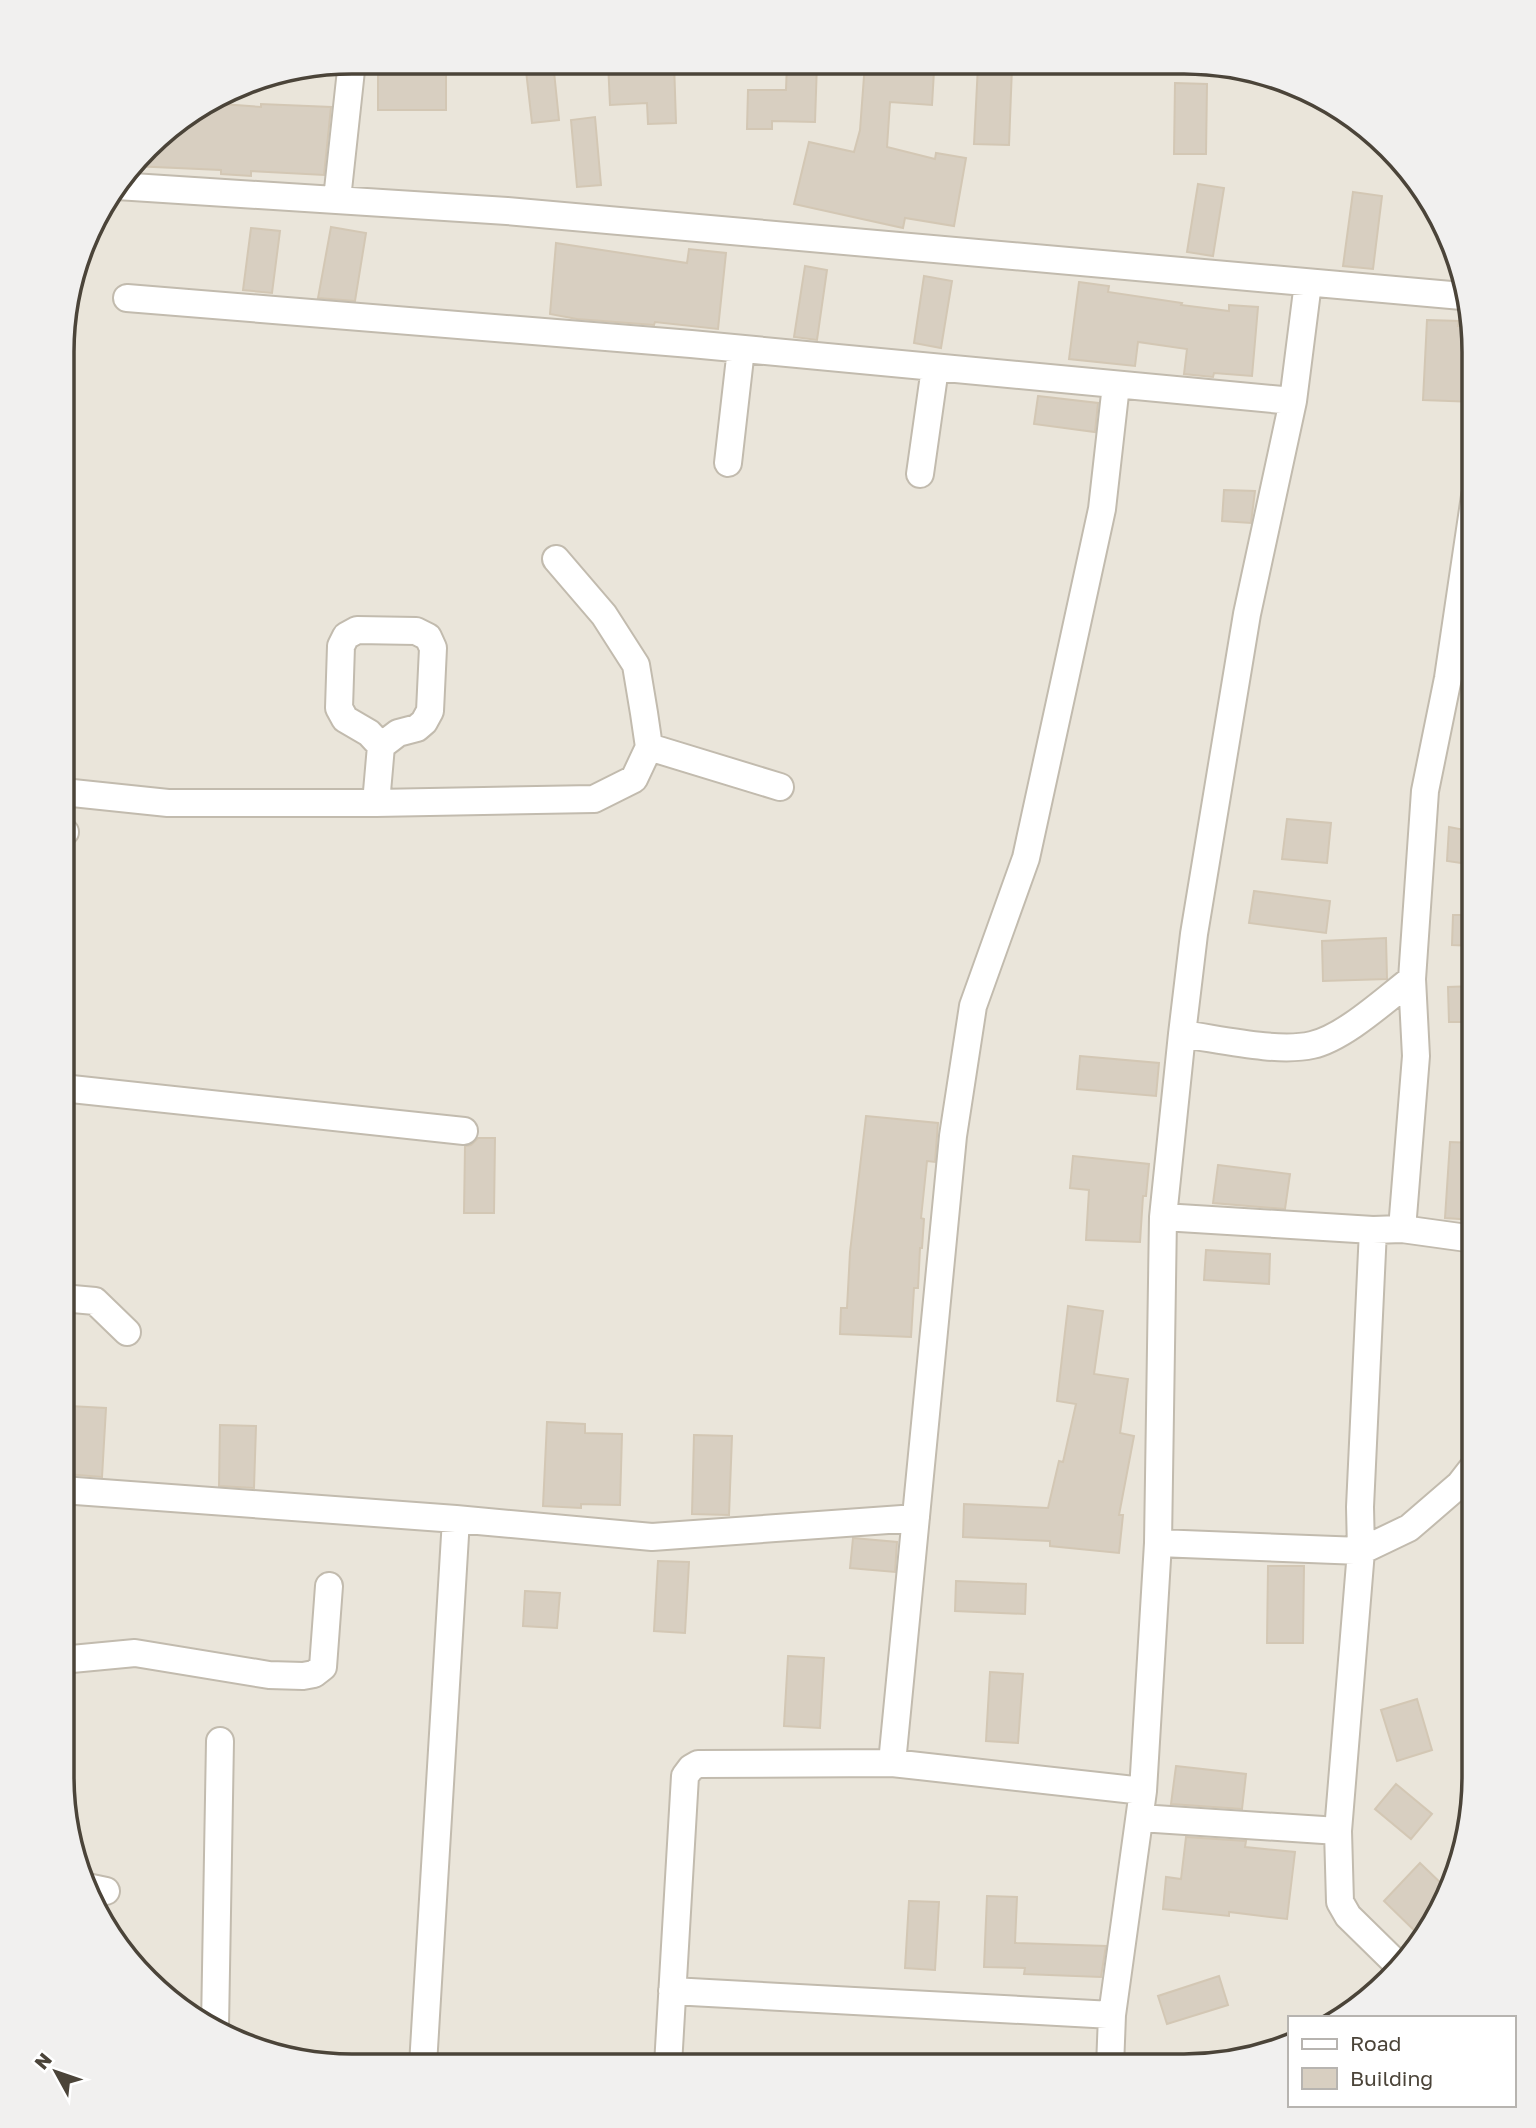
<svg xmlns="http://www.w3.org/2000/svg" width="1536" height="2128" font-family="'Golos Text',sans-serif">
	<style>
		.residential { fill: #eae5da }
		.building { fill: #d8cfc1; stroke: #d3c7b4; stroke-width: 2 }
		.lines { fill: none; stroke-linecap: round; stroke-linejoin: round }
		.minor-casing { stroke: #c2bbae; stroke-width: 30 }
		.minor { stroke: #fff; stroke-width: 26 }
		.rim { fill: none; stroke: #4b4439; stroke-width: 3.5 }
	</style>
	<rect width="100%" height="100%" fill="#f6f3ec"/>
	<path class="residential" d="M 351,61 L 1223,64 L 1296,83 L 1361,121 L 1445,223 L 1475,351 L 1474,1796 L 1459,1870 L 1426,1938 L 1376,1995 L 1342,2018 L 1289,2018 L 1289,2042 L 1185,2067 L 314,2064 L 190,2018 L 133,1968 L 91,1905 L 61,1777 L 64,313 L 100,207 L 160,133 L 258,77 Z"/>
	<path class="building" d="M 525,62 L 553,62 L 559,120 L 532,123 Z
		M 608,62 L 674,62 L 676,123 L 648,124 L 647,103 L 610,105 Z
		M 787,63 L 817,63 L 815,122 L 772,121 L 772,129 L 747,129 L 748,90 L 786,90 Z
		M 865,63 L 893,63 L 892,68 L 934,71 L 932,105 L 890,102 L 887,147 L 935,159 L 936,153 L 966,158 L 954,226 L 905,218 L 903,228 L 794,204 L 809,142 L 854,152 L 860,130 Z
		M 978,65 L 1012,67 L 1009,145 L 974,144 Z
		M 378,75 L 446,75 L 446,110 L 378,110 Z
		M 1175,83 L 1207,84 L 1206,154 L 1174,154 Z
		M 223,97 L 222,104 L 261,107 L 261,104 L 331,107 L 324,175 L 251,171 L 251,176 L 221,174 L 221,170 L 133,166 L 160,133 Z
		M 595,117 L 601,185 L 577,187 L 571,120 Z
		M 1198,184 L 1224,188 L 1213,256 L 1187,252 Z
		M 1353,192 L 1382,196 L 1373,269 L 1343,266 Z
		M 331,227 L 366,233 L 355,301 L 318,298 Z
		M 251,228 L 280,231 L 272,293 L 243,290 Z
		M 556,243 L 687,263 L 689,249 L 726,253 L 718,329 L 655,322 L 654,325 L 577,319 L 550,314 Z
		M 805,266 L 827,270 L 817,340 L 794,337 Z
		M 924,276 L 952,281 L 941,348 L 914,343 Z
		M 1079,282 L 1109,286 L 1108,292 L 1182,303 L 1181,305 L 1229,311 L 1229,305 L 1258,307 L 1252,376 L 1214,373 L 1213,377 L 1184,374 L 1187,349 L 1138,342 L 1135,366 L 1069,359 Z
		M 1427,320 L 1459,321 L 1458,326 L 1469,326 L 1475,351 L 1475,402 L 1423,400 Z
		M 1038,396 L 1098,403 L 1095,432 L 1034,424 Z
		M 1224,490 L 1255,491 L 1251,523 L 1222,521 Z
		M 1287,819 L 1331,823 L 1327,863 L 1282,859 Z
		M 1449,827 L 1475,832 L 1475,865 L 1447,861 Z
		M 1254,891 L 1330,901 L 1326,933 L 1249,923 Z
		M 1453,915 L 1474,915 L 1474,946 L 1452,945 Z
		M 1386,938 L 1387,979 L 1323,981 L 1322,941 Z
		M 1474,986 L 1474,1022 L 1449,1022 L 1448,987 Z
		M 1080,1056 L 1159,1063 L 1156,1096 L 1077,1089 Z
		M 866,1116 L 938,1123 L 935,1162 L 927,1161 L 921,1218 L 924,1219 L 922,1248 L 920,1248 L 918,1288 L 914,1288 L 911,1337 L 840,1334 L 841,1308 L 847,1308 L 850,1252 Z
		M 478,1138 L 495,1138 L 494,1213 L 464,1213 L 465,1146 L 471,1145 Z
		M 1450,1142 L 1474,1143 L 1474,1220 L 1445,1218 Z
		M 1073,1156 L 1149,1164 L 1146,1196 L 1143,1196 L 1140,1242 L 1086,1240 L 1089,1190 L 1070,1188 Z
		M 1218,1165 L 1290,1174 L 1285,1209 L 1213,1203 Z
		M 1206,1250 L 1270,1254 L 1269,1284 L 1204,1280 Z
		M 1068,1306 L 1103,1311 L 1094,1374 L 1128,1379 L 1120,1433 L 1134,1436 L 1119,1515 L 1123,1515 L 1119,1553 L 1050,1546 L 1050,1541 L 963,1537 L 964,1504 L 1048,1508 L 1059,1461 L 1063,1462 L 1076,1404 L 1057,1401 Z
		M 69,1406 L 106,1408 L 102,1477 L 66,1474 Z
		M 547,1422 L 585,1424 L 585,1433 L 622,1434 L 620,1505 L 581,1504 L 581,1508 L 543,1506 Z
		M 220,1425 L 256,1426 L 254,1488 L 219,1486 Z
		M 694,1435 L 732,1436 L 729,1515 L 692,1514 Z
		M 853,1538 L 897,1542 L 895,1572 L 850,1568 Z
		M 658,1561 L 689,1562 L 685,1633 L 654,1631 Z
		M 1268,1566 L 1304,1566 L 1303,1643 L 1267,1643 Z
		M 956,1581 L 1026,1584 L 1025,1614 L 955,1611 Z
		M 525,1591 L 560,1593 L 557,1628 L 523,1626 Z
		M 788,1656 L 824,1658 L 820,1728 L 784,1726 Z
		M 990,1672 L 1023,1674 L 1018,1743 L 986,1741 Z
		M 1417,1699 L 1432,1750 L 1397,1761 L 1381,1710 Z
		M 1176,1766 L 1246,1774 L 1242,1809 L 1171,1804 Z
		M 1396,1784 L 1432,1814 L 1411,1839 L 1375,1809 Z
		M 1186,1837 L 1246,1841 L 1245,1847 L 1295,1852 L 1287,1919 L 1229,1912 L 1229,1916 L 1163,1909 L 1166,1877 L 1181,1879 Z
		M 1420,1863 L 1449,1891 L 1436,1917 L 1419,1935 L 1384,1901 Z
		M 987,1896 L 1017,1897 L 1015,1943 L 1106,1946 L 1101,1977 L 1024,1974 L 1025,1968 L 984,1967 Z
		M 909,1901 L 939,1902 L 935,1970 L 905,1968 Z
		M 1219,1976 L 1228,2005 L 1167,2024 L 1158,1996 Z"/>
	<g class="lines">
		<defs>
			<path id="minor" d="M 117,186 L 507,211 L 1462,296
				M 337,199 L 352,61
				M 127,298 L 691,344 L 1293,401 L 1308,283
				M 728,463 L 741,349
				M 920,474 L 935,368
				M 649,747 L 780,787
				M 63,792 L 168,803 L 376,803 L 594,799 L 634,779 L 649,747 L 644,713 L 636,665 L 604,615 L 556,559
				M 376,803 L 381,746 L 369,733 L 345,719 L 339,708 L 341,646 L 346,636 L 357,630 L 416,631 L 428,637 L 433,648 L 430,711 L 424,722 L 417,728 L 398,733 L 381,746
				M 63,832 L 65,832
				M 1182,1034 C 1219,1039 1277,1053 1312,1045 C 1344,1038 1386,999 1412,979
				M 62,1088 L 464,1131
				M 1163,1217 L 1373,1230 L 1402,1229 L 1474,1239
				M 1402,1229 L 1416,1056 L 1412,979 L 1425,791 L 1448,678 L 1475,496
				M 1373,1230 L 1360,1507 L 1361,1551 L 1338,1831 L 1340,1902 L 1348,1916 L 1400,1967
				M 62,1298 L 95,1301 L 127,1332
				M 62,1490 L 456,1519 L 652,1537 L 916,1518
				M 1158,1543 L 1361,1551 L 1409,1528 L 1460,1484 L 1474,1466
				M 61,1660 L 135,1653 L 269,1675 L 303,1676 L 314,1674 L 323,1667 L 329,1586
				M 892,1763 L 953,1136 L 973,1006 L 1026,858 L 1102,509 L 1116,385
				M 1140,1818 L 1338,1831
				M 87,1887 L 106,1891
				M 672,1991 L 1112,2015
				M 215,2027 L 220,1741
				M 423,2065 L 456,1519
				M 668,2065 L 685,1776 L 691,1768 L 698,1764 L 892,1763 L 1143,1791
				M 1110,2067 L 1112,2015 L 1143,1791 L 1158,1543 L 1163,1217 L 1182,1034 L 1194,934 L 1247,614 L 1293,401"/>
		</defs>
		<use href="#minor" class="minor-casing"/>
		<use href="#minor" class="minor"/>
	</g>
	<path d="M0 0H1536V2128H0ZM352 74H1184A278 278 0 0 1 1462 352V1776A278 278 0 0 1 1184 2054H352A278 278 0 0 1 74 1776V352A278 278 0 0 1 352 74Z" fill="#f1f0ef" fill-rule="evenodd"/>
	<path class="rim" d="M352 74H1184A278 278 0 0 1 1462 352V1776A278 278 0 0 1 1184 2054H352A278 278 0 0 1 74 1776V352A278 278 0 0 1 352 74Z"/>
	<rect x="1288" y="2016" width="228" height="91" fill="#ffffff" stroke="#b7b4b0" stroke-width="2"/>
	<rect x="1302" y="2039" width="35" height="10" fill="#ffffff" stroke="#b7b4b0" stroke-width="2"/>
	<text x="1350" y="2051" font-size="21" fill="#4b4439">Road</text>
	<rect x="1302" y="2068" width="35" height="21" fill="#d8cfc1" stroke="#b7b4b0" stroke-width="2"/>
	<text x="1350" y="2086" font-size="21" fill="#4b4439">Building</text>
	<g transform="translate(56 2072) rotate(310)" stroke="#ffffff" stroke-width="5" paint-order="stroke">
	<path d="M0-5L12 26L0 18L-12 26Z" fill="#4b4439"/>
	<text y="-10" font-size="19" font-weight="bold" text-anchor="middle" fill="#4b4439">N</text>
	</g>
</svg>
